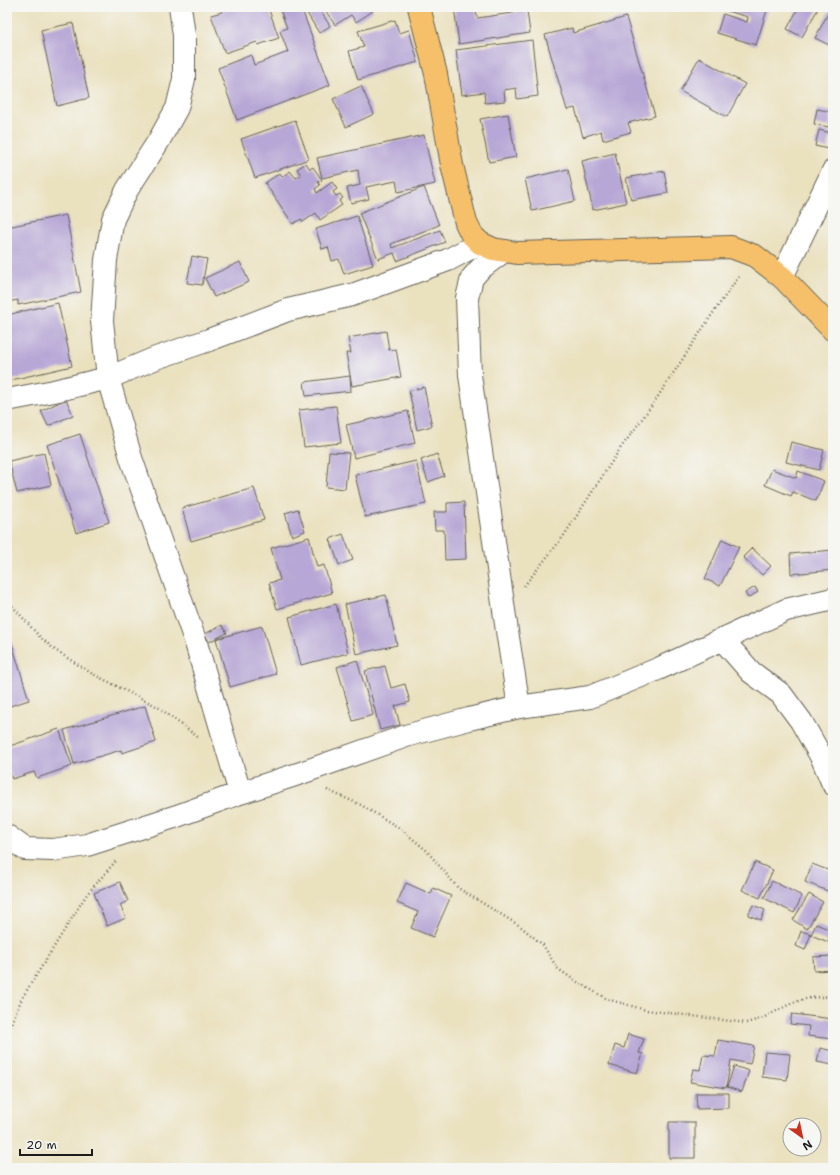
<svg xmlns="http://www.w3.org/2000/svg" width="840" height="1175" font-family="'Shantell Sans',sans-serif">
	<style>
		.building { fill: #b7a7d6 }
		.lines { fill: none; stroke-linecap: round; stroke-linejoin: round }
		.minor-casing { stroke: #646155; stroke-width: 24 }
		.major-casing { stroke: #646155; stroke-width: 24 }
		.path { stroke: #646155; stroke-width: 2.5; stroke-dasharray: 1 3; stroke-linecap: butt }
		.minor { stroke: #fff; stroke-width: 22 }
		.major { stroke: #f6c06b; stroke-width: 22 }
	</style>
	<rect width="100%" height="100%" fill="#f6f6f2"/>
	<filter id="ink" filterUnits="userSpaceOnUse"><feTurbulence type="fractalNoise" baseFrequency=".025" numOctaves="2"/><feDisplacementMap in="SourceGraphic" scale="8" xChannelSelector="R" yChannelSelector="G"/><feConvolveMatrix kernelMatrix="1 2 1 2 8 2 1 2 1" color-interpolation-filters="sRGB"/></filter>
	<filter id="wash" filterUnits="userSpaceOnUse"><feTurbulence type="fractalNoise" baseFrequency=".012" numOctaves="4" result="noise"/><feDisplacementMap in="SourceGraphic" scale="16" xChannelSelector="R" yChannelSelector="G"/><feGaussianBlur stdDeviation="0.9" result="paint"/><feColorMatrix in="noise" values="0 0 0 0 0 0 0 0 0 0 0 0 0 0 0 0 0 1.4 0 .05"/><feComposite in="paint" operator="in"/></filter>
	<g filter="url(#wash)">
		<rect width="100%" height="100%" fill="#eae1bf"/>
		<g id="blocks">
			<path class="building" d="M 224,7 L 268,7 L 279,38 L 258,45 L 257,42 L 225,53 L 211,15 L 222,12 L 221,8 Z
				M 279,7 L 301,7 L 330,85 L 237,120 L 218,68 L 251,55 L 254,65 L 288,52 L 280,31 L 287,28 Z
				M 310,7 L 318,7 L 330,26 L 319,33 L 305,10 Z
				M 323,7 L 371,7 L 373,11 L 356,22 L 351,15 L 335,25 Z
				M 454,7 L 476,7 L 477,18 L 527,11 L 530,33 L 459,44 Z
				M 728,7 L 768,7 L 756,45 L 717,33 L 723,14 L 747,22 L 748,17 L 727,11 Z
				M 799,7 L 819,7 L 802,37 L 787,29 Z
				M 831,8 L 833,9 L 833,47 L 815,38 Z
				M 626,17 L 655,116 L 628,123 L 631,132 L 603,140 L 601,131 L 583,137 L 575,108 L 567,110 L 545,35 L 572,28 L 573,33 Z
				M 395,20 L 399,33 L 409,30 L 418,62 L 358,80 L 349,51 L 364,47 L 358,31 Z
				M 73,23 L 89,98 L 57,106 L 41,30 Z
				M 532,40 L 538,96 L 517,99 L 516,88 L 504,90 L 505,101 L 485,103 L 484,92 L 462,95 L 456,50 Z
				M 699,58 L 745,84 L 727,117 L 680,91 Z
				M 361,86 L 374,114 L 346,127 L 333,99 Z
				M 817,109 L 832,112 L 829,127 L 814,124 Z
				M 508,114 L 516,157 L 489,162 L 480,119 Z
				M 295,120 L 309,159 L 255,178 L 241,139 Z
				M 819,130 L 831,133 L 828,149 L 815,146 Z
				M 424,135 L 435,184 L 398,192 L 396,181 L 366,187 L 369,199 L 351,203 L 347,188 L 360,185 L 358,170 L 322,178 L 317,158 Z
				M 615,153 L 626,203 L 593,210 L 582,161 Z
				M 306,163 L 310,169 L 313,167 L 322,180 L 318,182 L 320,185 L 315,189 L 317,193 L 332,182 L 337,189 L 333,192 L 336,196 L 340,194 L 343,198 L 339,201 L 342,205 L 320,220 L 316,213 L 303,222 L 301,219 L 293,224 L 265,183 L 280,173 L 282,177 L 290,171 L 296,178 L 301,175 L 297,169 Z
				M 568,169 L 575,201 L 532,211 L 525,179 Z
				M 664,171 L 668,193 L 631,200 L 626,178 Z
				M 424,187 L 439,225 L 391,244 L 392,248 L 440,230 L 445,242 L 397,261 L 394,253 L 378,259 L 359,213 Z
				M 66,215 L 81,292 L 18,305 L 18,300 L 7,302 L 7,227 Z
				M 357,216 L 373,265 L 344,274 L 339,259 L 332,261 L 328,247 L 322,249 L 316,229 Z
				M 192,256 L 207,259 L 202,285 L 187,283 Z
				M 240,262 L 249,282 L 214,297 L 205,278 Z
				M 58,303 L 72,366 L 7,381 L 7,315 Z
				M 386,331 L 389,350 L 396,349 L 401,377 L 352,386 L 346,353 L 351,353 L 348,338 Z
				M 350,376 L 351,391 L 306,396 L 304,382 Z
				M 424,387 L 432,426 L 417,430 L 409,391 Z
				M 66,399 L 73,415 L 48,426 L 41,411 Z
				M 336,406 L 341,443 L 304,447 L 299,410 Z
				M 408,411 L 415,443 L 354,458 L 346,425 Z
				M 80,434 L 109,522 L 76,533 L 47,445 Z
				M 791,442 L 824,450 L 819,470 L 786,462 Z
				M 329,452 L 349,453 L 345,489 L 326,487 Z
				M 44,453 L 51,485 L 17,493 L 9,461 Z
				M 437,454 L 444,476 L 428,482 L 421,460 Z
				M 416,461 L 426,504 L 365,517 L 355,475 Z
				M 772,469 L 796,478 L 798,471 L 824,481 L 816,501 L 793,492 L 791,496 L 765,485 Z
				M 7,473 L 11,493 L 7,494 Z
				M 254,488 L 264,520 L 191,541 L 182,508 Z
				M 464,502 L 466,559 L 445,560 L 444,530 L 435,530 L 434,512 L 447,512 L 447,503 Z
				M 298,509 L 305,531 L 292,536 L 285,513 Z
				M 343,534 L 353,560 L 339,565 L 330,539 Z
				M 309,537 L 317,567 L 324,565 L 332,593 L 277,609 L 269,583 L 280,580 L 271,548 Z
				M 722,539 L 739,547 L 720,586 L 705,579 Z
				M 752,548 L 771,566 L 762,575 L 743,557 Z
				M 833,550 L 833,570 L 791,574 L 790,554 Z
				M 755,587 L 758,592 L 748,598 L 745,593 Z
				M 386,595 L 397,645 L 356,654 L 345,604 Z
				M 336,604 L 348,653 L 301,665 L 289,617 Z
				M 222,625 L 227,633 L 209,642 L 205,634 Z
				M 262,626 L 276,674 L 230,687 L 216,639 Z
				M 10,637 L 29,700 L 7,707 L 7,638 Z
				M 357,660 L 373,715 L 353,721 L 337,667 Z
				M 385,666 L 391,688 L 405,684 L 410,702 L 395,706 L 400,725 L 380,730 L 365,671 Z
				M 145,706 L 156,742 L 122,753 L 121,750 L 74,764 L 64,730 Z
				M 59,729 L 72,766 L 37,778 L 34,772 L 12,779 L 7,764 L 7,747 Z
				M 755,862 L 773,870 L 760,898 L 742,890 Z
				M 812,864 L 833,872 L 833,893 L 805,882 Z
				M 772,881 L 802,896 L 794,913 L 764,898 Z
				M 120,882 L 128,901 L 120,905 L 126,918 L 107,926 L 94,893 Z
				M 406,883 L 431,894 L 433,888 L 451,896 L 433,937 L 411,928 L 418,912 L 397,903 Z
				M 809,894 L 823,902 L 807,929 L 793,920 Z
				M 753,905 L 765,910 L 761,920 L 748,915 Z
				M 816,924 L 833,931 L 833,944 L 811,935 Z
				M 801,931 L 811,934 L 805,950 L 796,946 Z
				M 833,956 L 833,970 L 814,971 L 813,957 Z
				M 792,1014 L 833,1019 L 832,1039 L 808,1036 L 809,1026 L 790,1024 Z
				M 628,1034 L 644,1039 L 639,1053 L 643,1054 L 637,1073 L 609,1065 L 615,1045 L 624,1048 Z
				M 718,1040 L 754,1046 L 750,1064 L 731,1060 L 726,1088 L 690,1082 L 693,1069 L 700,1070 L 703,1055 L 715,1056 Z
				M 820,1048 L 833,1051 L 833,1065 L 817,1062 Z
				M 765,1052 L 790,1054 L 787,1080 L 762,1077 Z
				M 734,1066 L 749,1071 L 742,1092 L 727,1087 Z
				M 696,1093 L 729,1093 L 729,1108 L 697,1109 Z
				M 832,1093 L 833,1093 L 833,1102 L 831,1102 Z
				M 669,1122 L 695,1122 L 695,1158 L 669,1158 Z"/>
		</g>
	</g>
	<g filter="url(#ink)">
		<use href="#blocks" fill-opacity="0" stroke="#646155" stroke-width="1"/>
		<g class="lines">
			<defs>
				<path id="minor" d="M 180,7 L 184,35 L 184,79 L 177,108 L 158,142 L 127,190 L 113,219 L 106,260 L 102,321 L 108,378 L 131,458 L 196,643 L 240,793
					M 504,251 L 480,269 L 472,278 L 467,298 L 470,375 L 507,631 L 519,707
					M 782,277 L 833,171
					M 7,400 L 54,391 L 108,378 L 156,358 L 209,340 L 288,310 L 352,295 L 448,260 L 480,243
					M 722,639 L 751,672 L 781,694 L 801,721 L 822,758 L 833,784
					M 7,836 L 25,849 L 53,850 L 87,845 L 177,816 L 240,793 L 301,773 L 409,735 L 469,719 L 519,707 L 590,697 L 658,669 L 786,610 L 833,599"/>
				<path id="major" d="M 419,7 L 436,74 L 452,165 L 466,223 L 472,235 L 480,243 L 493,249 L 517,253 L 731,247 L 755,256 L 782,277 L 833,330"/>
			</defs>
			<use href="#minor" class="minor-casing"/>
			<use href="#major" class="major-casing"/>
			<path class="path" d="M 524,586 L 563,537 L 620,449 L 653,404 L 713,313 L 740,275
				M 7,600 L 39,636 L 55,650 L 91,673 L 158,707 L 199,738
				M 327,790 L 361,805 L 401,829 L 426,850 L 458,888 L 520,926 L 543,945 L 557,968 L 574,980 L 607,999 L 646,1010 L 746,1023 L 763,1018 L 792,1003 L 809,998 L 833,996
				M 7,1034 L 22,998 L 87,894 L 116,861"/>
			<use href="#minor" class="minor"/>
			<use href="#major" class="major"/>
		</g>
	</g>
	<rect width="840" height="1175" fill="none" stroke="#f6f6f2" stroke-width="24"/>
	<g transform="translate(802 1137) rotate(147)"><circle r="19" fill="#f6f6f2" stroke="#9f9f9c"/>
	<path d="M0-3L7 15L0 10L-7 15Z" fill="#c8321e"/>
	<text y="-6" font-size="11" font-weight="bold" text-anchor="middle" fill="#1c1c1c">N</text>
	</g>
	<path d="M20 1149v6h72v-6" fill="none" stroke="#1c1c1c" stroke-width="2"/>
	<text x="26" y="1149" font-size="12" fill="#1c1c1c" stroke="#f6f6f2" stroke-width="3" paint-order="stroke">20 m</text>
</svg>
